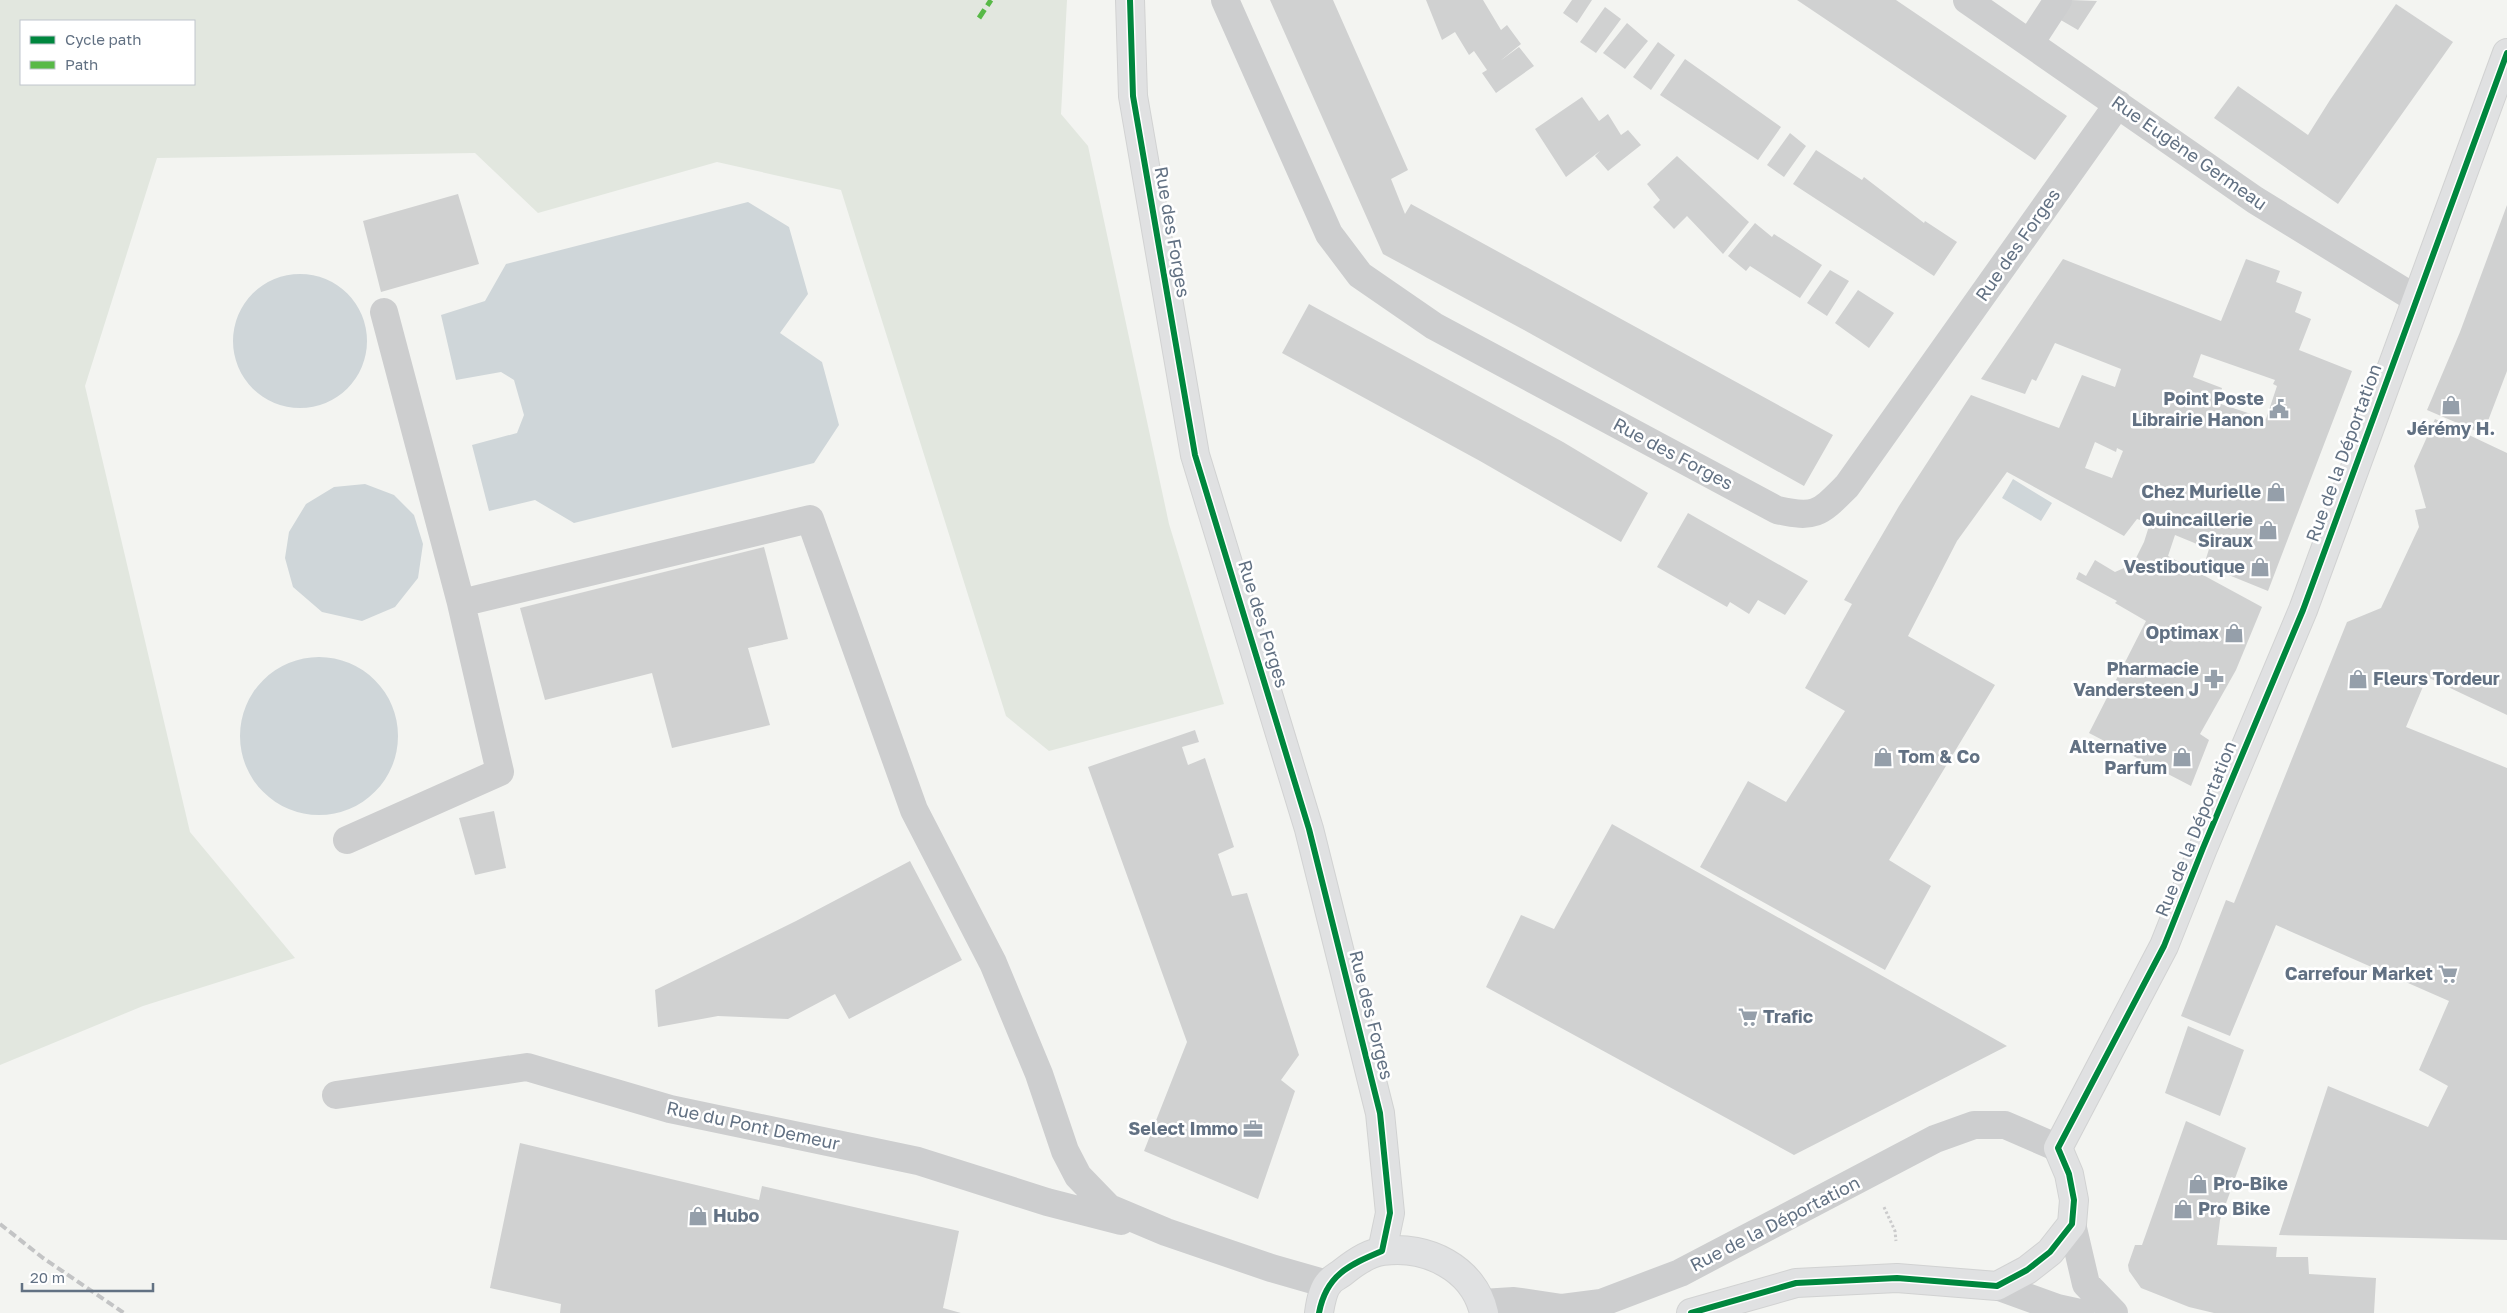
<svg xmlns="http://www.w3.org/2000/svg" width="2507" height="1313" font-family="'Golos Text',sans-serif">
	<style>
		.green { fill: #e2e7df; fill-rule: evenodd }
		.water { fill: #cfd6d9 }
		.building { fill: #d0d1d1; fill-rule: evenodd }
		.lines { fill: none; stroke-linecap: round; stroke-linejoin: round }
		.major-casing { stroke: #d1d2d2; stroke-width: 30 }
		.path { stroke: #cbcbcc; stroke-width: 3; stroke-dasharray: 2.5 2.5; stroke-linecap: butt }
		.minor { stroke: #cdcecf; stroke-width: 28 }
		.major { stroke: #e0e1e2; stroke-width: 28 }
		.rail { stroke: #c3c4c5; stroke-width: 4; stroke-dasharray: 8 4; stroke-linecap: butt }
		.quiet { stroke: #58b947; stroke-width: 5; stroke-dasharray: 10 5; stroke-linecap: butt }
		.cycleway-casing { stroke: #fff; stroke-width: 9 }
		.cycleway { stroke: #00873e; stroke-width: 6 }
		.labels { text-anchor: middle; stroke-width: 5; stroke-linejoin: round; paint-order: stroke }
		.street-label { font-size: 18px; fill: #627183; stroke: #fff }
		.poi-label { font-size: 18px; font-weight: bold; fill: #627183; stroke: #fff; text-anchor: end }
	</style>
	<rect width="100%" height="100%" fill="#f3f4f1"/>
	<path class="green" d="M 0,0 L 1067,0 L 1061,114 L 1088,146 L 1169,524 L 1224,704 L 1049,751 L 1006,716 L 841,190 L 717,162 L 538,213 L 475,153 L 157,158 L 85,386 L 190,832 L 295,958 L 143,1006 L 0,1065 ZM 21,21 L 194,21 L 194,84 L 21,84 Z"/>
	<path class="water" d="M 748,202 L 789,227 L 808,294 L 780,333 L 822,362 L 839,425 L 814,463 L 574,523 L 535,500 L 489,511 L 472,445 L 517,433 L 524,415 L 514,380 L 501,372 L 456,380 L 441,315 L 485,301 L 506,264 Z
		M233 341a67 67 0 1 1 134 0a67 67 0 1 1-134 0Z
		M 2013,479 L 2052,503 L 2041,521 L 2002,498 Z
		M 365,484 L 394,495 L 414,515 L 423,544 L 418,578 L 395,607 L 362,621 L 322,612 L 293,587 L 285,558 L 289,532 L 306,504 L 334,487 Z
		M240 736a79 79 0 1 1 158 0a79 79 0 1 1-158 0Z"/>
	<path class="building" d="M 1270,0 L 1333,0 L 1408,170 L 1391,179 L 1405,214 L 1411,204 L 1833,435 L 1804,486 L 1524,330 L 1383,254 Z
		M 1426,0 L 1483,0 L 1501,30 L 1507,25 L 1521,44 L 1500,61 L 1519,47 L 1534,66 L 1496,93 L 1482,73 L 1487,70 L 1474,51 L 1469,55 L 1455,32 L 1442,40 Z
		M 1572,0 L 1592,0 L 1577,23 L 1563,13 Z
		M 1797,0 L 1896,0 L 2067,116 L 2035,160 Z
		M 2071,0 L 2097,1 L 2078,30 L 2059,19 Z
		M 2396,4 L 2453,42 L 2338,204 L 2214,118 L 2238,86 L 2308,135 L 2330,100 Z
		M 1605,7 L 1621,19 L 1596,53 L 1580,42 Z
		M 1627,23 L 1648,41 L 1625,69 L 1603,53 Z
		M 1658,42 L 1675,55 L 1651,90 L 1633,77 Z
		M 1685,59 L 1781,127 L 1758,160 L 1660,95 Z
		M 1582,97 L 1599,121 L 1608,114 L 1621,135 L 1628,130 L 1641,145 L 1608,171 L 1595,156 L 1600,151 L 1566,177 L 1535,129 Z
		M 1790,133 L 1806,146 L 1784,177 L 1767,165 Z
		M 1816,150 L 1862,180 L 1864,177 L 1924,223 L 1925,221 L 1957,242 L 1934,276 L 1793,184 Z
		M 1677,156 L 1749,222 L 1723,254 L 1687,216 L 1674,229 L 1653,207 L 1660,200 L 1647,184 Z
		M 458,194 L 479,264 L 381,292 L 363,221 Z
		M 2507,205 L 2507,371 L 2483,434 L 2427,410 L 2460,332 Z
		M 1755,223 L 1772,237 L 1774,234 L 1822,265 L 1800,298 L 1750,266 L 1746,271 L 1728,256 Z
		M 2063,259 L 2221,321 L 2246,259 L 2280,271 L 2276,282 L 2302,292 L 2295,312 L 2311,319 L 2299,350 L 2352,371 L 2268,591 L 2204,565 L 2209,549 L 2175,535 L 2168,556 L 2262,607 L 2236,670 L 2200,734 L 2209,740 L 2191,786 L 2089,733 L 2146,621 L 2115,603 L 2117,601 L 2076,579 L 2079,572 L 2086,576 L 2095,560 L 2115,572 L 2133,564 L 2144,542 L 2150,523 L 2137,519 L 2124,536 L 2007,472 L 1957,541 L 1908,636 L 1995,685 L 1889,860 L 1931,886 L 1885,970 L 1700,867 L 1748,781 L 1786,802 L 1845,711 L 1805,688 L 1852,604 L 1844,600 L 1899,506 L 1971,395 L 2059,428 L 2082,375 L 2115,387 L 2121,369 L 2055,343 L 2036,381 L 2032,379 L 2025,394 L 1981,379 ZM 2201,354 L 2275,380 L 2273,384 L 2277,386 L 2266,419 L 2218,403 L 2222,388 L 2193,377 ZM 2095,442 L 2116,452 L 2117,448 L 2123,451 L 2112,478 L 2085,468 Z
		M 1830,270 L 1849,281 L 1827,316 L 1807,303 Z
		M 1858,290 L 1894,313 L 1869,348 L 1835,323 Z
		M 1309,304 L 1563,442 L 1648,493 L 1621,542 L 1480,461 L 1282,353 Z
		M 2435,419 L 2507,453 L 2507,715 L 2427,677 L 2406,727 L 2507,768 L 2507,1240 L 2279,1235 L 2328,1086 L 2428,1127 L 2448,1086 L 2419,1070 L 2449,1001 L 2276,925 L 2230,1036 L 2181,1016 L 2226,900 L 2234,903 L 2347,622 L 2381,608 L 2419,527 L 2415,510 L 2426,508 L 2414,466 Z
		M 1688,513 L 1808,581 L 1785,615 L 1758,600 L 1749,614 L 1730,602 L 1727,607 L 1657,567 Z
		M 764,547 L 788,639 L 748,648 L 770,725 L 672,748 L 652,673 L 545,700 L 520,608 Z
		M 1195,730 L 1199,742 L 1182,747 L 1188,765 L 1205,758 L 1234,847 L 1218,854 L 1232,896 L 1247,893 L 1299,1055 L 1281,1080 L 1295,1091 L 1258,1199 L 1144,1151 L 1187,1042 L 1088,767 Z
		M 494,811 L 506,868 L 475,875 L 459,818 Z
		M 1612,824 L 2007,1046 L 1794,1155 L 1486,987 L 1521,915 L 1554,929 Z
		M 910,861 L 962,960 L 849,1019 L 835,994 L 788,1019 L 718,1016 L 658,1027 L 655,990 L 796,921 Z
		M 2188,1026 L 2244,1050 L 2220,1116 L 2165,1093 Z
		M 2186,1121 L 2246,1148 L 2220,1220 L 2217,1245 L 2277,1247 L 2276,1257 L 2308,1257 L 2309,1274 L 2376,1278 L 2374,1313 L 2214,1313 L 2189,1307 L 2141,1288 L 2129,1271 L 2128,1265 L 2135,1245 L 2142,1245 Z
		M 520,1143 L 759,1200 L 762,1186 L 959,1231 L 943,1308 L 961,1313 L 560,1313 L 561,1304 L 490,1288 Z"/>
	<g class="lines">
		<defs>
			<path id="major" d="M 1130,0 L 1133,96 L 1195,455 L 1309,829 L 1380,1113 L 1390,1213 L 1382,1251
				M 1319,1313 C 1320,1305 1323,1290 1328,1284 C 1331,1279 1338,1276 1343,1272 C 1354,1263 1369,1253 1383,1251 C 1426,1245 1474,1268 1484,1313
				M 1691,1313 L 1796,1283 L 1897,1278 L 1997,1286 L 2027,1270 L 2050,1252 L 2072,1224 L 2074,1200 L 2069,1174 L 2058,1148 L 2164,946 L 2203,848 L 2303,610 L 2507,53"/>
		</defs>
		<use href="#major" class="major-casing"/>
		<path class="path" d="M 1884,1207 L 1895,1231 L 1896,1241"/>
		<path class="minor" d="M 1225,0 L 1329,234 L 1360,275 L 1434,326 L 1777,510 C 1816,519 1820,513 1847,486 L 2118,104
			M 1967,0 L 2255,200 L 2416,299
			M 2030,43 L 2058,0
			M 461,603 L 810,519 L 914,810 L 993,963 L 1039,1074 L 1065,1151 L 1078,1176 L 1109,1208 L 1166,1232 L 1271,1268 L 1327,1284
			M 347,840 L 500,772 L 461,603 L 384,312
			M 336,1095 L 527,1067 L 670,1109 L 918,1161 L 1047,1202 L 1121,1221
			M 2072,1224 L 2086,1284 L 2114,1313
			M 1997,1286 L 2057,1308 L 2080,1313
			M 1482,1303 L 1514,1301 L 1562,1308 L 1601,1303 L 1680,1273 L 1935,1139 L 1974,1125 L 2005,1125 L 2058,1148"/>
		<use href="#major" class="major"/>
		<path class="rail" d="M 0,1224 L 43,1258 L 124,1313"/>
		<path class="quiet" d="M 979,18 L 991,0"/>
		<defs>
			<path id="cycleway" d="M 1130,0 L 1133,96 L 1195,455 L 1309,829 L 1380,1113 L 1390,1213 L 1382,1251 C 1349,1265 1326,1275 1319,1313
				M 1691,1313 L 1796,1283 L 1897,1278 L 1997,1286 L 2027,1270 L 2050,1252 L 2072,1224 L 2074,1200 L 2069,1174 L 2058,1148 L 2164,946 L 2203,848 L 2303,610 L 2507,53"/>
		</defs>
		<use href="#cycleway" class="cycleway-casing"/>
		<use href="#cycleway" class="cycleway"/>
	</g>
	<defs>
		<symbol id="shop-bare" viewBox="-9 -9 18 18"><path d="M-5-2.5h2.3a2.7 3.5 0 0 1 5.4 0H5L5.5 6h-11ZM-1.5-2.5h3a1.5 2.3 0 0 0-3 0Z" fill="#959faa" stroke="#fff" stroke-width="2.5" paint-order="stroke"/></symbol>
		<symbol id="civic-bare" viewBox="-9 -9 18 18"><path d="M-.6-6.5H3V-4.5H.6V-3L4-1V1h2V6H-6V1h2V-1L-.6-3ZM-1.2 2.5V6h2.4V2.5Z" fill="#959faa" stroke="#fff" stroke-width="2.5" paint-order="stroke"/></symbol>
		<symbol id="pharmacy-bare" viewBox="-9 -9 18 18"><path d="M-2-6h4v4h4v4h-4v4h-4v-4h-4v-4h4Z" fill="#959faa" stroke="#fff" stroke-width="2.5" paint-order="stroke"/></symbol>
		<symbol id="supermarket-bare" viewBox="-9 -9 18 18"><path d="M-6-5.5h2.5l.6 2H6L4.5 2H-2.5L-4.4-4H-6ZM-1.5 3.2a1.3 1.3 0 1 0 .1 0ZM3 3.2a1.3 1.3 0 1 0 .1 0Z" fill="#959faa" stroke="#fff" stroke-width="2.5" paint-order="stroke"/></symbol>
		<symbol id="office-bare" viewBox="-9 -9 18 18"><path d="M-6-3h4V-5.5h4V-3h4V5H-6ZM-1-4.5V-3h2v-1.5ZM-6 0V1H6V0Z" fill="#959faa" stroke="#fff" stroke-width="2.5" paint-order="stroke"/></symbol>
	</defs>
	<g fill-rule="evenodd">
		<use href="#shop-bare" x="2437" y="391" width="28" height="28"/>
		<use href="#civic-bare" x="2265" y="395" width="28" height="28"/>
		<use href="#shop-bare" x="2262" y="478" width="28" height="28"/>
		<use href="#shop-bare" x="2254" y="516" width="28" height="28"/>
		<use href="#shop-bare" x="2246" y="553" width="28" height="28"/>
		<use href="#shop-bare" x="2220" y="619" width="28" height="28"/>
		<use href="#pharmacy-bare" x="2200" y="665" width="28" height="28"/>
		<use href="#shop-bare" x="2344" y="665" width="28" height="28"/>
		<use href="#shop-bare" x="1869" y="743" width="28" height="28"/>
		<use href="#shop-bare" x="2168" y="743" width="28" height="28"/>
		<use href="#supermarket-bare" x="2434" y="960" width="28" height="28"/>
		<use href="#supermarket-bare" x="1734" y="1003" width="28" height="28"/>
		<use href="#office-bare" x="1239" y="1115" width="28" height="28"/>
		<use href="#shop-bare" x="2184" y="1170" width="28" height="28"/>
		<use href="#shop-bare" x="2169" y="1195" width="28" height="28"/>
		<use href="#shop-bare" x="684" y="1202" width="28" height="28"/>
	</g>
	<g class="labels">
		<g class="street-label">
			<text transform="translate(2189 153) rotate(35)" y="6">Rue Eugène Germeau</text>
			<text transform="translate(1172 232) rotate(80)" y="6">Rue des Forges</text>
			<text transform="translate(2018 245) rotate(-55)" y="6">Rue des Forges</text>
			<text transform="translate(2344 453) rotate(-70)" y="6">Rue de la Déportation</text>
			<text transform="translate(1673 454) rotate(28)" y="6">Rue des Forges</text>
			<text transform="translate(1263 624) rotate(73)" y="6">Rue des Forges</text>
			<text transform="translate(2196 829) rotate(-68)" y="6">Rue de la Déportation</text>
			<text transform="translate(1371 1015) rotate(76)" y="6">Rue des Forges</text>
			<text transform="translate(753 1126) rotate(12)" y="6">Rue du Pont Demeur</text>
			<text transform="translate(1775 1224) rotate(-27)" y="6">Rue de la Déportation</text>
		</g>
		<g class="poi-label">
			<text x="2264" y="405">Point Poste<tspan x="2264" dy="21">Librairie Hanon</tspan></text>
			<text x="2451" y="435" text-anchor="middle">Jérémy H.</text>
			<text x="2261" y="498">Chez Murielle</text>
			<text x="2253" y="526">Quincaillerie<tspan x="2253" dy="21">Siraux</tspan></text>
			<text x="2245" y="573">Vestiboutique</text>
			<text x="2219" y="639">Optimax</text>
			<text x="2199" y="675">Pharmacie<tspan x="2199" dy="21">Vandersteen J</tspan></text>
			<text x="2373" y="685" text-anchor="start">Fleurs Tordeur</text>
			<text x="2167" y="753">Alternative<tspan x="2167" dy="21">Parfum</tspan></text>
			<text x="1898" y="763" text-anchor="start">Tom &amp; Co</text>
			<text x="2433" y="980">Carrefour Market</text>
			<text x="1763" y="1023" text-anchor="start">Trafic</text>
			<text x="1238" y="1135">Select Immo</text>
			<text x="2213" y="1190" text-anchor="start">Pro-Bike</text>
			<text x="2198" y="1215" text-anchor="start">Pro Bike</text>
			<text x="713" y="1222" text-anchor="start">Hubo</text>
		</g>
	</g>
	<rect x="20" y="20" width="175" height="65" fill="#ffffff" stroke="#c0c6cd"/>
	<rect x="30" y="36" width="25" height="8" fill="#00873e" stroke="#c0c6cd"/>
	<text x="65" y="45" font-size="15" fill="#627183">Cycle path</text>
	<rect x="30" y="61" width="25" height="8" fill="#58b947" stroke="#c0c6cd"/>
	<text x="65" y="70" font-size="15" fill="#627183">Path</text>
	<path d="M22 1283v8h131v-8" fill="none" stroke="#627183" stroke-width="2.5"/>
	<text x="30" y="1283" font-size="15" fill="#627183" stroke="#ffffff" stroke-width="4" paint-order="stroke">20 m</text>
</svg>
